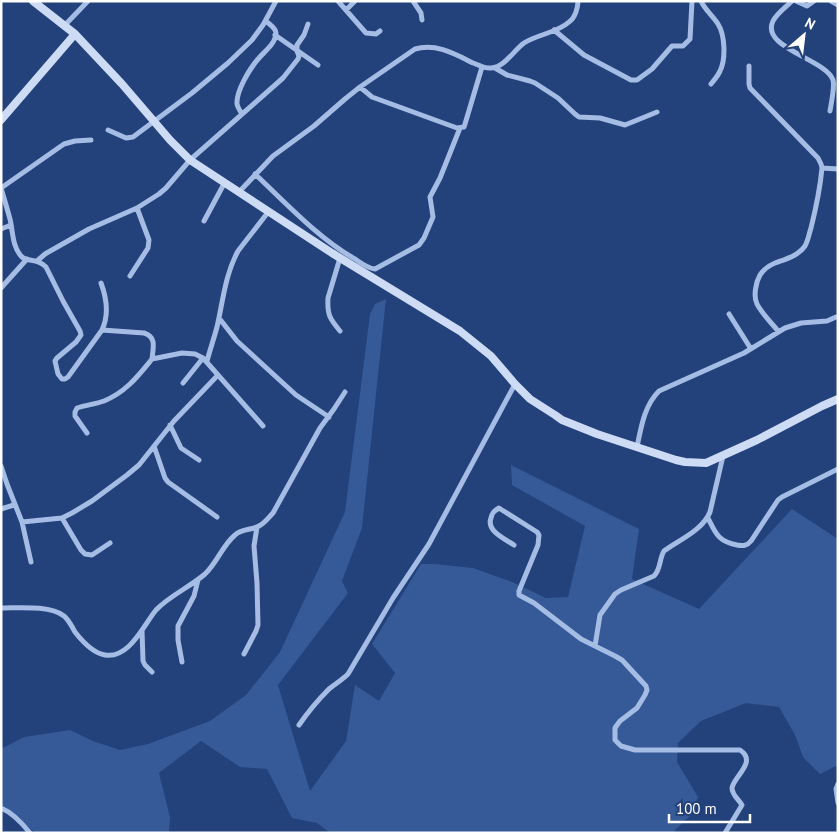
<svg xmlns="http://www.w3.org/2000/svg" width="839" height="834" font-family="'PT Sans',sans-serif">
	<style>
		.green { fill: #365998 }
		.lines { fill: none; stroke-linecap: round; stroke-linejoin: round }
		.street { stroke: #a5bce5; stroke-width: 5 }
		.secondary { stroke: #cedbf4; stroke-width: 8 }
	</style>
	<rect width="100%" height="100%" fill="#23417a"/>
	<path class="green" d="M 386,299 L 362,528 L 342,581 L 348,593 L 278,685 L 310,791 L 346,741 L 355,685 L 379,701 L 395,673 L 372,644 L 421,564 L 435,564 L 473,568 L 512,582 L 546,598 L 568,597 L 585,526 L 512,485 L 511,465 L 639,529 L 632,579 L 699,609 L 792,509 L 838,539 L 838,765 L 820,774 L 803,757 L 795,735 L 779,707 L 746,703 L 701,721 L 678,743 L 677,762 L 698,797 L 691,815 L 672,833 L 330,833 L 317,823 L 292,818 L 267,769 L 240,767 L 201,741 L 159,773 L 170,817 L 169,833 L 36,833 L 1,807 L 1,749 L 24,737 L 70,730 L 93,741 L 120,750 L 148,744 L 210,721 L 246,695 L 280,652 L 345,512 L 370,314 L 375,304 Z"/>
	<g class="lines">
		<path class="street" d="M 338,1 L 366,33 L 376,34 L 380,31
			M 413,1 L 421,13 L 422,20
			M 701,1 C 705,10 713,16 718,24 C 725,35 726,59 720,71 C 718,76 714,80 711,84
			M 792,1 C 786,7 777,13 773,21 C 760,48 826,59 833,80 C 835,87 831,104 830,111
			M 796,1 L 807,6 L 814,1
			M 831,1 L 838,5
			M 346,10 L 355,1
			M 64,26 L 88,1
			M 554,30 L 584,55 L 631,80 L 637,80 L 652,69 L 672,46 L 683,46 L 690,39 L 692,1
			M 275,35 L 318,65
			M 749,66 L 749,84 L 750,88 L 818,158 L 821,164 L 822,168 C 820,189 816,208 811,228 C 809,234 808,241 805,246 C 798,256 786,259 775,263 C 770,265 764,269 760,275 C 756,282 753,296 757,304 C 762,314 771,322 778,331
			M 495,68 L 507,75 L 530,81 L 535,83 L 558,98 L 575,114 L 579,117 L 600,118 L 625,125 L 657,112
			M 360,87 L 372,97 L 457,128 L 464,127 L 465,124 L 482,67
			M 242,114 C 240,111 238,108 237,104 C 236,91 250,68 259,58 C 265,51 276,43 276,33 C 276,28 269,24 266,21
			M 108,130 L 126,138 L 133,137 L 192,93 L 228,63 L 252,40 L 263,25 L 276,1
			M 822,168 L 838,169
			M 255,174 C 286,203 318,238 355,259 C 361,263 367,268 375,269 L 419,245 L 424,238 L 433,217 L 430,197 L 440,178 L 460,128
			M 1,188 C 4,198 7,208 10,219 C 13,231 12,247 22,257 C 29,263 36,257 46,267 L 63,301 L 80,331 L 81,335 L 76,342 L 57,358 L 55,361 L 58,374 L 62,379 L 65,379 L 68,377 L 102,330 C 109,315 107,299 101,283
			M 1,188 L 64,144 L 75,141 L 91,140
			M 239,192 L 273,156 L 314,126 L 345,99 L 360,87 L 415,49 C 436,43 455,54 473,63 C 479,65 485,69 491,68 C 505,67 514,50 524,43 C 538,34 557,33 569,22 C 575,18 578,8 578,1
			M 204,221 L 225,182
			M 1,229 L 11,225
			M 340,258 L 328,298 C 327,315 330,319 340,331
			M 37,261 L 45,254 L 89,229 L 137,208 L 159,194 L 166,188 L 190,160 L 283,78 L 298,59 L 299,56 L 297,51 L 297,45 L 304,35 L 308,24
			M 130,276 L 148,248 L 149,240 L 137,208
			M 1,288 L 27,259
			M 729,314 L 751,349
			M 219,318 L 237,341 L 296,395 L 329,417
			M 102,330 L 144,333 C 157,337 153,348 152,359
			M 207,361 C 210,350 214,338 217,327 C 223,301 225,275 238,251 L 269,211
			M 183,383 L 203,358
			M 170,425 L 181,448 L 199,460
			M 87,433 L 75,416 L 75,412 L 77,408 C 86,405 96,404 104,401 C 126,392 138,376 152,359 L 182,353 L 195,354 L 203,358 L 263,426
			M 154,446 L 165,478 L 168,482 L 217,517
			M 637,447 C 641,428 644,406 659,391 L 744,353 L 785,328 L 801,323 L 827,321 L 836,317
			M 1,466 L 7,484 L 22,522 L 31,562
			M 1,509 L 14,505
			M 62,518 L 81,550 L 85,554 L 92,555 L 110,543
			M 708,518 C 716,534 718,541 737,545 C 743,546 747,546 751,541 L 778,500 L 782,497 L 838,469
			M 22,522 L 62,518 L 72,513 L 92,501 L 127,475 L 139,465 L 174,421 L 218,375
			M 514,545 C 505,539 486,531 491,518 C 492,513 494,511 499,508 L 502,510 L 537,532 L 539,535 L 538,545 L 519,591 L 519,595 L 534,603 L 581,639 L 615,656 L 622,660 L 646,686 L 647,690 L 645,695 L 637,708 L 620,721 L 617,725 L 615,728 L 615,740 L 621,746 L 635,750 L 740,750 C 758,762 733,777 732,788 C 732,795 739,800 742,805 L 725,833
			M 1,608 C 19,608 50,605 64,616 C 69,620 72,627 75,632 C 82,641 93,653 105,655 C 129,659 143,626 156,610 C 169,596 190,587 205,574 C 217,563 222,546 235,535 C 241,529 252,530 259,526 C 265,523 269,517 273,513 L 320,428 L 334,409 L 345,392
			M 142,630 L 143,661 L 145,665 L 152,672
			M 595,646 L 600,615 L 615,594 L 621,590 L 654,576 C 661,569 659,559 664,551 C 679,540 703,530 710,512 L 723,456
			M 244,654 L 256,631 L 258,625 L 257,583 L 254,546 L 257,527
			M 182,662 L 178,640 L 178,626 L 194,596 L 198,580
			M 299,725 C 308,712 318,700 329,689 C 335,684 342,680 348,674 L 393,598 L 429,544 L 515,384
			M 838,784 L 836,789 L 838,803
			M 1,808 C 13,813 22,823 30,833"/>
		<path class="secondary" d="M 33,1 L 75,34 L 122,84 L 170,140 L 190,160 L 332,253 L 460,331 L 491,356 L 515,384 L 530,399 L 555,415 L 562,420 L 597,434 L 676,460 L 685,462 L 706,463 L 757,440 L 822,406 L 838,399
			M 1,120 L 75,34"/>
	</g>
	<rect width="839" height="834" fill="none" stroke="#ffffff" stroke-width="5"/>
	<g transform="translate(804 35) rotate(28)" stroke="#23417a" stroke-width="4" paint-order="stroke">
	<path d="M0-4L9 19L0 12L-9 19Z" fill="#ffffff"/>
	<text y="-8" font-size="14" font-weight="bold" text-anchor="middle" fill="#ffffff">N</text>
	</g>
	<path d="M669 814v8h81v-8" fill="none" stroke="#ffffff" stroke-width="2.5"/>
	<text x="676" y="814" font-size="15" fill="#ffffff" stroke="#23417a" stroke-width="4" paint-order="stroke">100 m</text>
</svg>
